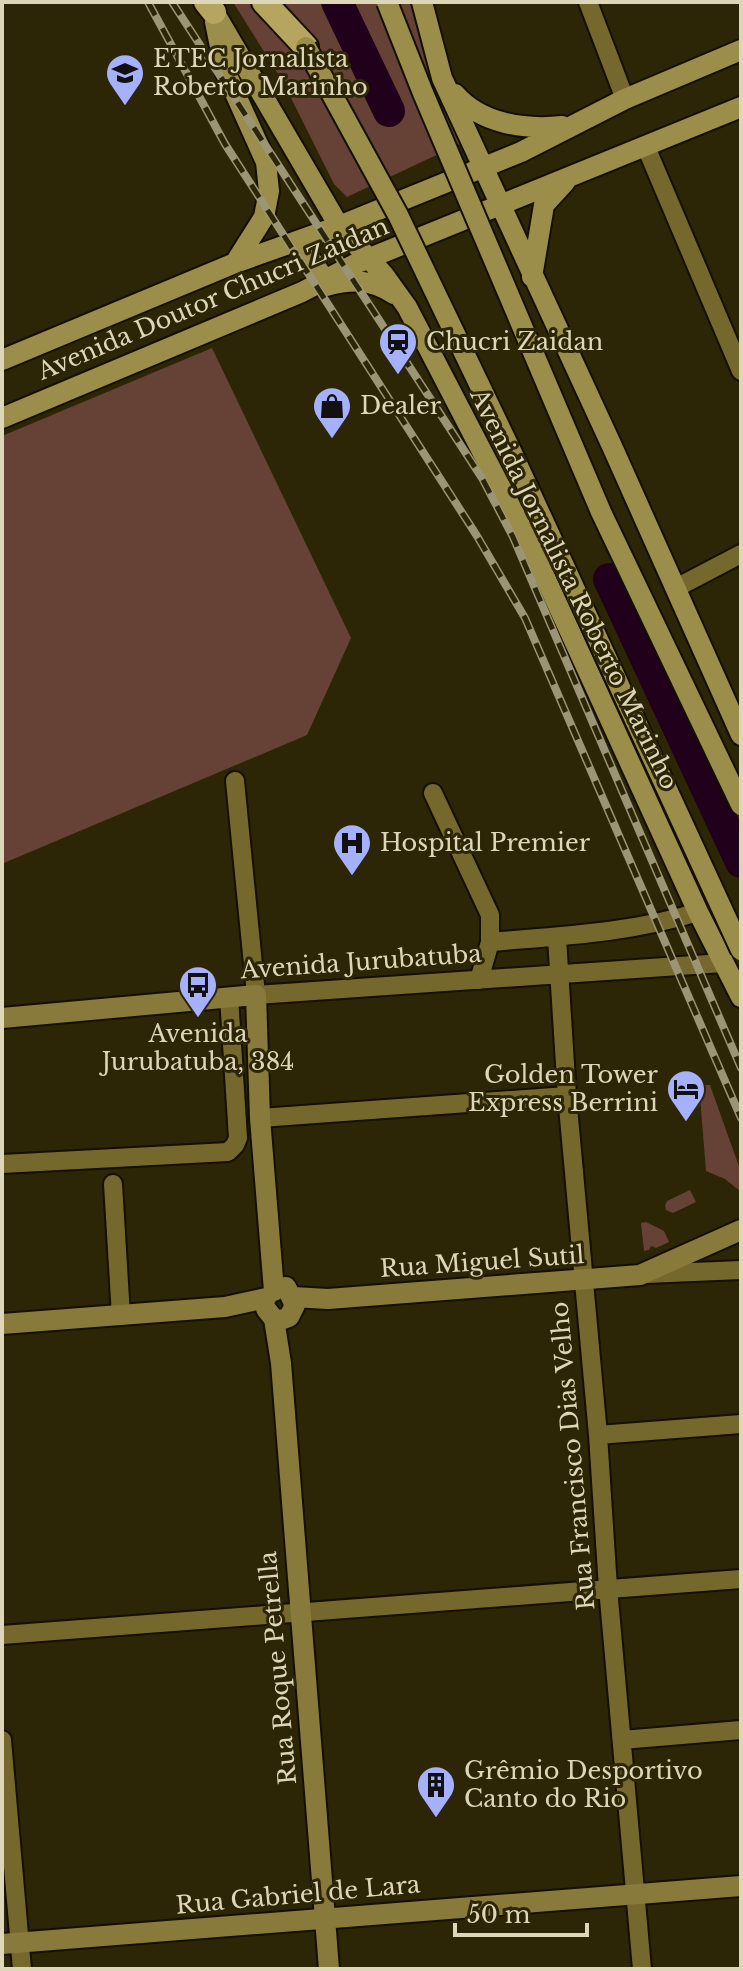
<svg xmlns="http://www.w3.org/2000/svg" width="743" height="1971" font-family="'Libre Baskerville',serif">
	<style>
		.green { fill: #654136 }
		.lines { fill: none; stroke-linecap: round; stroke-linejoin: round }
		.river { stroke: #20001a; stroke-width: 32 }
		.street-casing { stroke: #130f01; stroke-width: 22 }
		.secondary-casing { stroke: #130f01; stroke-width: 24 }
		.primary-casing { stroke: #130f01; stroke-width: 24 }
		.highway-casing { stroke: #130f01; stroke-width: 28 }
		.street { stroke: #75682c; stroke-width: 18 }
		.secondary { stroke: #887a3b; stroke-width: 20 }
		.primary { stroke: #9b8d4a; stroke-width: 20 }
		.highway { stroke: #b5a55e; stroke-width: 24 }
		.rail-casing { stroke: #9b9475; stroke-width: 8 }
		.rail { stroke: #2d2606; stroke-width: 5; stroke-dasharray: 15; stroke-linecap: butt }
		.primary-bridge-casing { stroke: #130f01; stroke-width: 24; stroke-linecap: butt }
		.primary-bridge { stroke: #9b8d4a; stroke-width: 20 }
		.labels { text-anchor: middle; stroke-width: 6; stroke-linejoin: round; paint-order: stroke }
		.poi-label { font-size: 24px; fill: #ddd6b8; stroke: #2d2606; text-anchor: start }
		.street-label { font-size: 24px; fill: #ddd6b8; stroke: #2d2606 }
	</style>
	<rect width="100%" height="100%" fill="#2d2606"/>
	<path class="green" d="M 233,2 L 425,2 L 475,137 L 347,197 L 334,184 L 283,82 Z
		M 212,348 L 351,638 L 307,735 L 4,863 L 2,436 Z
		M 699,1085 L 710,1085 L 741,1172 L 741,1192 L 725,1179 L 706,1171 Z
		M 690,1190 L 696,1202 L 673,1213 L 666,1210 L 665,1206 L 667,1201 Z
		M 646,1222 L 664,1231 L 669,1242 L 656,1248 L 651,1246 L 649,1250 L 644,1251 L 641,1223 Z"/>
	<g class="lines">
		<path class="river" d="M 337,2 L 389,111
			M 609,579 L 741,862"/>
		<defs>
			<path id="street" d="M 588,2 L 625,99
				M 646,147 L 741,371
				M 676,588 L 741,554
				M 235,781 L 256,995 L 723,963
				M 433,793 L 490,915 L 490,942 L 479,980
				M 557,938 L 567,1096 L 598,1435 L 608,1588 L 642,1969
				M 490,942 C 560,936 631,933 698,912
				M 260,1118 L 567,1096
				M 2,1164 L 228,1152 L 235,1145 L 238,1138 L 229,997
				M 113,1184 L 121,1316
				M 646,1274 L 741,1270
				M 598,1435 L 741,1424
				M 2,1635 L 741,1579
				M 2,1740 L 22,1969
				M 622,1740 L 741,1730"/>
			<path id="secondary" d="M 2,1018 L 256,995 L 260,1118 L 274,1291
				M 293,1297 L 328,1299 L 640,1275 L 741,1230
				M 266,1309 L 274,1319 L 281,1320 L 289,1317 L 295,1305 L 286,1287
				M 274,1319 L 281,1363 L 329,1969
				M 2,1324 L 225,1307 L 266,1298
				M 2,1944 L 741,1886"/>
			<path id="primary" d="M 422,2 L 442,78 L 611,444 L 741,735
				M 214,12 L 339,226 L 384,275 L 407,307 L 529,542 L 698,912 L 741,997
				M 215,22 L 225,71 L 266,162 L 269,191 L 264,217 L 235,263
				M 455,94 C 481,124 525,130 562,126
				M 298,241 L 325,280
				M 532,277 L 544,205 L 565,182
				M 326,286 C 352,279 371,279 394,294
				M 2,360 L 235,263 L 339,226 L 521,152 L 625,99 L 741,50
				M 2,418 L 302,292 L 355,264 L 741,107"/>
			<path id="highway" d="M 206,2 L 214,12
				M 264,2 L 306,47"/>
		</defs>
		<use href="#street" class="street-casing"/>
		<use href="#secondary" class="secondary-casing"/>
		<use href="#primary" class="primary-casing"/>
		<use href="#highway" class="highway-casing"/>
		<use href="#street" class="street"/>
		<use href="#secondary" class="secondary"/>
		<use href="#primary" class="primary"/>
		<use href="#highway" class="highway"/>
		<defs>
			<path id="rail" d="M 148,2 L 225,144 L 477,536 L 525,618 L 741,1118
				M 172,2 L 482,478 L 513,537 L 741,1068"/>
		</defs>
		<use href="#rail" class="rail-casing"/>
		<use href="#rail" class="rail"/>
		<defs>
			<path id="primary-bridge" d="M 387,2 L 423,93 L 601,512 L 741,805
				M 306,47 L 398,215 L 513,455 L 741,950"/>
		</defs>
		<use href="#primary-bridge" class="primary-bridge-casing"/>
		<use href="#primary-bridge" class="primary-bridge"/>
	</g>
	<defs>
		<symbol id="university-pin" viewBox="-11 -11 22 30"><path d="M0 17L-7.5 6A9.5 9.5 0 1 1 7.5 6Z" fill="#a5b1fc" stroke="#2d2606"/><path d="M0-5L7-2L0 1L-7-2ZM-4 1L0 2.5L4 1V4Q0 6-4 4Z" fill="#111"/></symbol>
		<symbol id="station-pin" viewBox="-11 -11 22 30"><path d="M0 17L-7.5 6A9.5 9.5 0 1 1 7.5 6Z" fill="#a5b1fc" stroke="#2d2606"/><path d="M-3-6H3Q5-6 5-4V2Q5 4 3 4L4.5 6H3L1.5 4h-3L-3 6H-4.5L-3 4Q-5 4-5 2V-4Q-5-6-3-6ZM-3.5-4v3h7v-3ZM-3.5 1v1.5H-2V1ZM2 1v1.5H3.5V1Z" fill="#111"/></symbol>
		<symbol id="shop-pin" viewBox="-11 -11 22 30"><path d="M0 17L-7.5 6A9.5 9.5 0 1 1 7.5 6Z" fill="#a5b1fc" stroke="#2d2606"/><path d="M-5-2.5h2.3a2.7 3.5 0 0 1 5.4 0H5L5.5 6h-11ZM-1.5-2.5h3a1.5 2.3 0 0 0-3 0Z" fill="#111"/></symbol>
		<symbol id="hospital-pin" viewBox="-11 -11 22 30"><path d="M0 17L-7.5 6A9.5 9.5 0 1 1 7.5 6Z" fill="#a5b1fc" stroke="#2d2606"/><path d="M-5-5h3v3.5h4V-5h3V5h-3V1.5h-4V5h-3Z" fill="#111"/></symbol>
		<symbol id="bus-pin" viewBox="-11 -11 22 30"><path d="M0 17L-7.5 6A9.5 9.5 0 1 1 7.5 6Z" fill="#a5b1fc" stroke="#2d2606"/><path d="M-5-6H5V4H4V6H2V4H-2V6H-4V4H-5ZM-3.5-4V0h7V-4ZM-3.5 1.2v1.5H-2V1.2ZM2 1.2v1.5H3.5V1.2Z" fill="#111"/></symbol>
		<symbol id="hotel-pin" viewBox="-11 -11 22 30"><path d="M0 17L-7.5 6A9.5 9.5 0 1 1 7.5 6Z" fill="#a5b1fc" stroke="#2d2606"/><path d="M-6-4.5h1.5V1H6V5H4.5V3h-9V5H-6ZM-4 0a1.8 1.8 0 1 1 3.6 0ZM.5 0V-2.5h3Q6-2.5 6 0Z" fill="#111"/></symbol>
		<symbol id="building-pin" viewBox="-11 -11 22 30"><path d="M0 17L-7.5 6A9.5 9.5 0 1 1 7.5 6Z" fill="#a5b1fc" stroke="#2d2606"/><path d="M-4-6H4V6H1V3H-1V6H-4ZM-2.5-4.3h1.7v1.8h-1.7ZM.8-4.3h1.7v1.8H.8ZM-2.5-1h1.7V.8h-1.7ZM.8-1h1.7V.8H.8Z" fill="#111"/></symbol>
	</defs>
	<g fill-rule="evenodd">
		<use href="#university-pin" x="103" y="51" width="44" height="60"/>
		<use href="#station-pin" x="376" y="320" width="44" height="60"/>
		<use href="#shop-pin" x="310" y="384" width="44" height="60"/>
		<use href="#hospital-pin" x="330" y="821" width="44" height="60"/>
		<use href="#bus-pin" x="176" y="963" width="44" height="60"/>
		<use href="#hotel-pin" x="664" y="1067" width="44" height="60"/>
		<use href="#building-pin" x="414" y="1763" width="44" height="60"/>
	</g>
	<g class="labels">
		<g class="poi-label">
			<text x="153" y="67">ETEC Jornalista<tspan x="153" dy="28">Roberto Marinho</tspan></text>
			<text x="426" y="350">Chucri Zaidan</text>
			<text x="360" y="414">Dealer</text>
			<text x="380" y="851">Hospital Premier</text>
			<text x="198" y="1042" text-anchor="middle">Avenida<tspan x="198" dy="28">Jurubatuba, 384</tspan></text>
			<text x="658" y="1083" text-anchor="end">Golden Tower<tspan x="658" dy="28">Express Berrini</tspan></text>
			<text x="464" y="1779">Grêmio Desportivo<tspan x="464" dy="28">Canto do Rio</tspan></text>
		</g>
		<g class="street-label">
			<text transform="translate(213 299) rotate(-23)" y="8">Avenida Doutor Chucri Zaidan</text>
			<text transform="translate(574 589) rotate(64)" y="8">Avenida Jornalista Roberto Marinho</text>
			<text transform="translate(361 962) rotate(-4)" y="8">Avenida Jurubatuba</text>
			<text transform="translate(482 1262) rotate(-4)" y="8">Rua Miguel Sutil</text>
			<text transform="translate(573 1456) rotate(-95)" y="8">Rua Francisco Dias Velho</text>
			<text transform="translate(278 1668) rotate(-95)" y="8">Rua Roque Petrella</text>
			<text transform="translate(298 1895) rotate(-5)" y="8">Rua Gabriel de Lara</text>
		</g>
	</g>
	<rect width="743" height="1971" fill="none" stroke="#ddd6b8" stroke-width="8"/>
	<path d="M455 1923v12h132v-12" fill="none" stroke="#ddd6b8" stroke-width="4"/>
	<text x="467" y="1923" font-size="24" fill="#ddd6b8" stroke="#2d2606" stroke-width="6" paint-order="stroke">50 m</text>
</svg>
